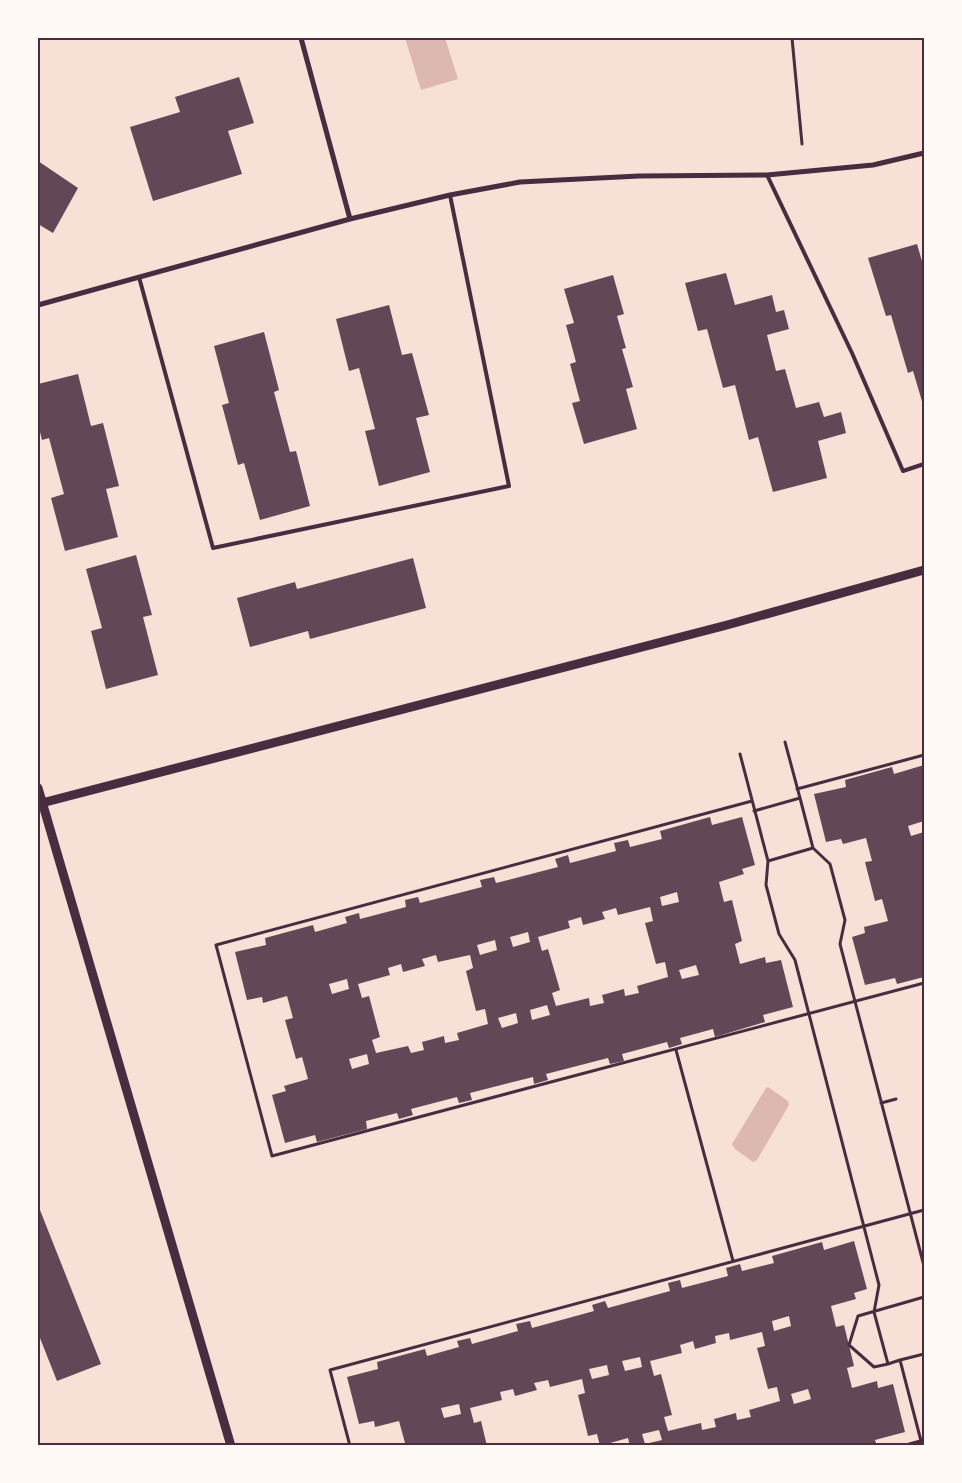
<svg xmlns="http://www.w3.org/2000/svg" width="962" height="1483" font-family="'Roboto Condensed',sans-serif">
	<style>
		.water { fill: #dcb8b0 }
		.building { fill: #644757; fill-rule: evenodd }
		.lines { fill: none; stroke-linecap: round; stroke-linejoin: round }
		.path { stroke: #4a2c40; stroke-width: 3 }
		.service { stroke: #4a2c40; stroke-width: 4 }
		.minor { stroke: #4a2c40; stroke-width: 5 }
		.tertiary { stroke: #4a2c40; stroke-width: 9 }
		.neatline { fill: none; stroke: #4a2c40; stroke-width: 2 }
	</style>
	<rect width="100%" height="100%" fill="#f7e1d7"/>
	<path class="water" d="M 405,38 L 445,38 L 458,79 L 421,90 Z
		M 768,1087 L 788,1101 L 789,1105 L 757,1160 L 753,1162 L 735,1149 L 732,1144 L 766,1088 Z"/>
	<path class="building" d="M 239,77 L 254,123 L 228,131 L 242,174 L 153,201 L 130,127 L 180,112 L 175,97 Z
		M 38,161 L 78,188 L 53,233 L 38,224 Z
		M 917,244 L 924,268 L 924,408 L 913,371 L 908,373 L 891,315 L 886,316 L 868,258 Z
		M 726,273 L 735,305 L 772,295 L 776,312 L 784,310 L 789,329 L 767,335 L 776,371 L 785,369 L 796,408 L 819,402 L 824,417 L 841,412 L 846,433 L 818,441 L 827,478 L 773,492 L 758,437 L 749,440 L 735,385 L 723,388 L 707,329 L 698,331 L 685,283 Z
		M 613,275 L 624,314 L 617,316 L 626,348 L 622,349 L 633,387 L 626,389 L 637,429 L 584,444 L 572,403 L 580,401 L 570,364 L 576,362 L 566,325 L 574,323 L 564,289 Z
		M 389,305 L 402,355 L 412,353 L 429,415 L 416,418 L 430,472 L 379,486 L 365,431 L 375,429 L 359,368 L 349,371 L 336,319 Z
		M 264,332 L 279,390 L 274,392 L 290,452 L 296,451 L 310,506 L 260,520 L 244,463 L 238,465 L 222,405 L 229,403 L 214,346 Z
		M 78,374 L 91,426 L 103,423 L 119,486 L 106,489 L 118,537 L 65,551 L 51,498 L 64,494 L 49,438 L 42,440 L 38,424 L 38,384 Z
		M 136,555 L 152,615 L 143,617 L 158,675 L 106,689 L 91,631 L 102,628 L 86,569 Z
		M 413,558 L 426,608 L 310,639 L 308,631 L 250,647 L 237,598 L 295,582 L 297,589 Z
		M 924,765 L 924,821 L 908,826 L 911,836 L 924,832 L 924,977 L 897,984 L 895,978 L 865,985 L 852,937 L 865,933 L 864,927 L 888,921 L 882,899 L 875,901 L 865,862 L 872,861 L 866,838 L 843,844 L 841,839 L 826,842 L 814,794 L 846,787 L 845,780 L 892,767 L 894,774 Z
		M 710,817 L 712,825 L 742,817 L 755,865 L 742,869 L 744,874 L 719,882 L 724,902 L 732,900 L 742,941 L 735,944 L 740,964 L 765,957 L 766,963 L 781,960 L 793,1007 L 763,1015 L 765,1022 L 715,1037 L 713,1029 L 680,1038 L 682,1044 L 669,1048 L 667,1042 L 622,1054 L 624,1061 L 610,1064 L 608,1058 L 546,1074 L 548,1080 L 534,1084 L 533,1077 L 470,1093 L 472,1100 L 459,1103 L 457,1097 L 411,1109 L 413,1115 L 399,1119 L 397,1113 L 366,1121 L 367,1129 L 317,1142 L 315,1135 L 285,1143 L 272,1095 L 286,1091 L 284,1086 L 308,1079 L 302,1057 L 296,1059 L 285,1020 L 293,1018 L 287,996 L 263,1003 L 262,997 L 247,1000 L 235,952 L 266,945 L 265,938 L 313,925 L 315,932 L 347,923 L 345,917 L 359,913 L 360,919 L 406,907 L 405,900 L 418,897 L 420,903 L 482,887 L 480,880 L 494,877 L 496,883 L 558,867 L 555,859 L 568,855 L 570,863 L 616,851 L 614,843 L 628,840 L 630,847 L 662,839 L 660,831 ZM 677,892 L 679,902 L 662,906 L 660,897 ZM 650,907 L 653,921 L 645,923 L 656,964 L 665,962 L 668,977 L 637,986 L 639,993 L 625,996 L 624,989 L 602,995 L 604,1003 L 590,1006 L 589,998 L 556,1006 L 552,993 L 560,990 L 548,949 L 542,951 L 538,937 L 570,928 L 568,921 L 581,917 L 583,925 L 605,919 L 602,912 L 616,908 L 618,915 ZM 528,932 L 530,942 L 513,947 L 510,937 ZM 495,940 L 497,950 L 480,955 L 477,945 ZM 436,955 L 438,962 L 470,955 L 473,968 L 466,971 L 476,1011 L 485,1009 L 488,1024 L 457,1033 L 459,1040 L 445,1043 L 444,1036 L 422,1042 L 424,1050 L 411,1053 L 408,1046 L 376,1053 L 372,1040 L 380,1037 L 369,996 L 362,998 L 358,984 L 390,975 L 388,968 L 401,964 L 403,972 L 425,966 L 422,959 ZM 696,965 L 699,975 L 682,979 L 679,970 ZM 347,979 L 349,989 L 332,994 L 329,984 ZM 547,1005 L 550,1015 L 532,1020 L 530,1010 ZM 516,1013 L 518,1023 L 502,1028 L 498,1018 ZM 367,1054 L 369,1064 L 352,1069 L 349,1059 Z
		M 38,1205 L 101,1364 L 57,1381 L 38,1333 Z
		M 854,1241 L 867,1289 L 854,1293 L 856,1299 L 831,1306 L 836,1327 L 844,1325 L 854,1366 L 847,1368 L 852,1388 L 877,1381 L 878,1388 L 893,1384 L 905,1432 L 875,1440 L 877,1446 L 630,1446 L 628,1438 L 610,1443 L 611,1446 L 600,1446 L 597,1434 L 588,1436 L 578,1395 L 585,1393 L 582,1379 L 550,1387 L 548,1380 L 534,1383 L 537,1390 L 515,1396 L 513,1389 L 500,1392 L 502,1400 L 470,1408 L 474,1423 L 481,1421 L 487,1446 L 396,1446 L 405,1443 L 399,1421 L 375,1427 L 374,1421 L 359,1424 L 347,1377 L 378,1369 L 377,1362 L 425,1349 L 427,1356 L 459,1347 L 457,1341 L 470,1338 L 472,1344 L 518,1331 L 516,1324 L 530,1321 L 532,1328 L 594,1311 L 592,1305 L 605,1301 L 608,1308 L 670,1291 L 668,1283 L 680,1280 L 682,1288 L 728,1276 L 726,1268 L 740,1264 L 742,1271 L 774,1263 L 772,1256 L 822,1242 L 824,1250 ZM 789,1316 L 791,1326 L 774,1331 L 772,1321 ZM 762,1332 L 765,1346 L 757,1348 L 768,1389 L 777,1387 L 780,1401 L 749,1410 L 751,1417 L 737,1420 L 736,1413 L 714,1419 L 716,1427 L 702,1430 L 701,1423 L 668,1431 L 664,1417 L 672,1415 L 661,1374 L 654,1376 L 650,1361 L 682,1353 L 680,1345 L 693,1341 L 695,1349 L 716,1343 L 715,1336 L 729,1333 L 730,1340 ZM 640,1357 L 642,1367 L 625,1371 L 622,1361 ZM 607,1365 L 609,1375 L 592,1379 L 589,1369 ZM 808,1389 L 811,1399 L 794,1404 L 791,1394 ZM 459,1404 L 461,1414 L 444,1418 L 441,1408 ZM 659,1430 L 662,1440 L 645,1444 L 642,1434 Z"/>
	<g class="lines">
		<path class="path" d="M 792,38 L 802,144
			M 785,742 L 800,798
			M 740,754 L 768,861 L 813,848 L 800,798 L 754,811
			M 797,789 L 924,755
			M 752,801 L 216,945 L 272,1156 L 924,983
			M 813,848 L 830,864 L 845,920 L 840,944 L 924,1266
			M 768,861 L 766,885 L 779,934 L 795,960 L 879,1285 L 874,1312 L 888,1364 L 900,1360
			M 676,1050 L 733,1261
			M 881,1103 L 896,1099
			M 888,1364 L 874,1367 L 849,1345 L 858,1316 L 924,1297
			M 350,1446 L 330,1370 L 924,1210
			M 902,1446 L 924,1440
			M 920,1446 L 921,1441 L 900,1360 L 924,1354"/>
		<path class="service" d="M 767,175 L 852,353 L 903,471 L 924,464
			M 139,277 L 213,548 L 509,486 L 450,195"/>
		<path class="minor" d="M 301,38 L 350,219
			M 38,305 L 350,219 L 450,195 L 520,182 L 639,176 L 767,175 L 873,165 L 924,153"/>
		<path class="tertiary" d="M 38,788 L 231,1446
			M 38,804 L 727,625 L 924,570"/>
	</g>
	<rect width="962" height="1483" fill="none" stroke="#fffaf5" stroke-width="78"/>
	<rect x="39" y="39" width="884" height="1405" class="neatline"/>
</svg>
